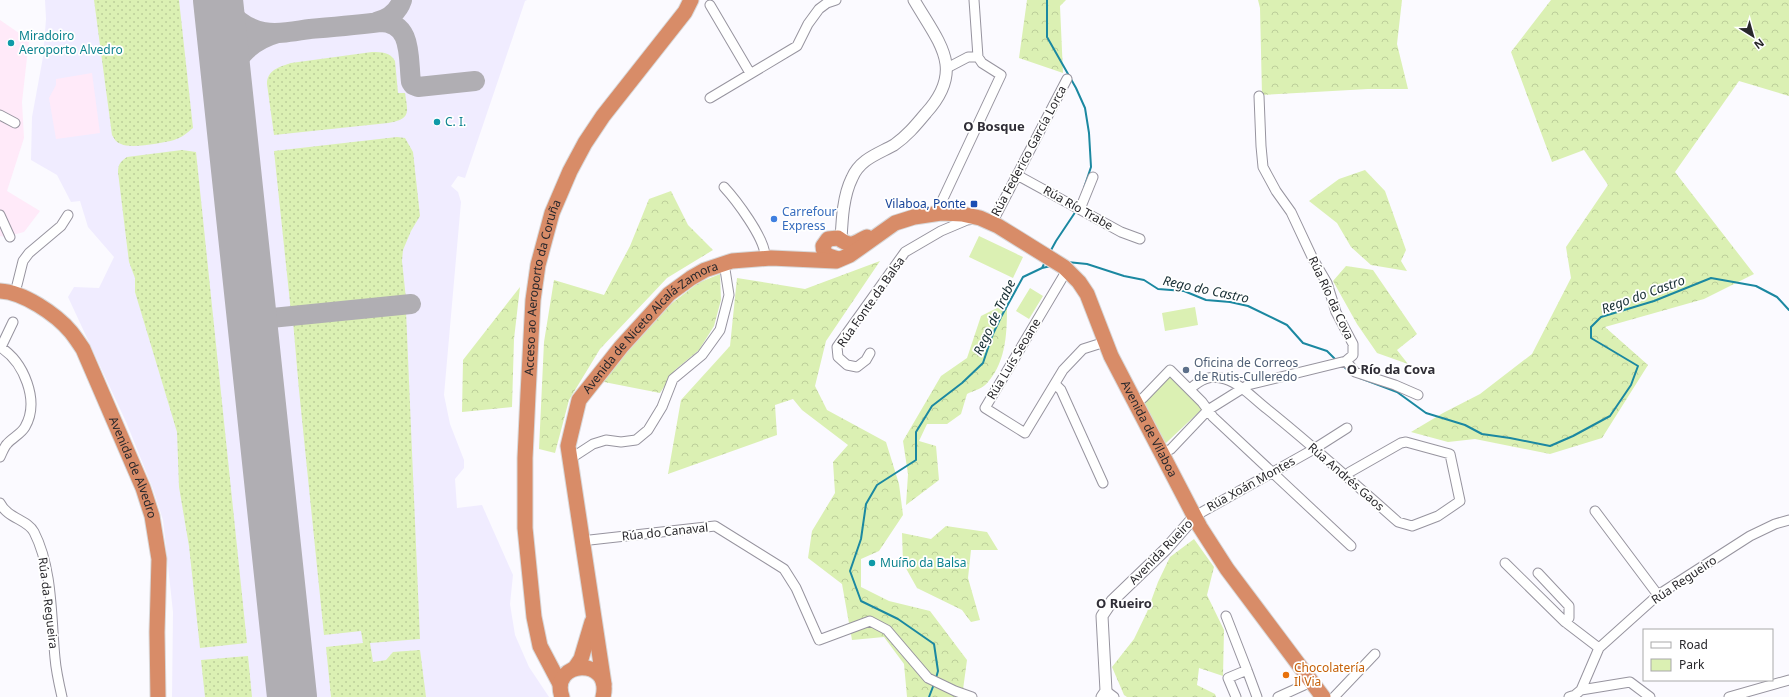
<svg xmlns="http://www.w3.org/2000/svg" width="1789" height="697" font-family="'Noto Sans',sans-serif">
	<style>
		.built { fill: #f0ecff }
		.industrial { fill: #ffeaf9 }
		.grass { fill: url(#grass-dots) }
		.forest { fill: url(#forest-crowns) }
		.park { fill: #dbf0b3 }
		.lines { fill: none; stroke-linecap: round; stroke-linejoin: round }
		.stream { stroke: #1b88a1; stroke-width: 2 }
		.taxiway { stroke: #b0aeb3; stroke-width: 20 }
		.runway { stroke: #b0aeb3; stroke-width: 50 }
		.minor-casing { stroke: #97949f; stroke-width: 11 }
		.tertiary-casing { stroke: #97949f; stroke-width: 13 }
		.trunk-casing { stroke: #d8d8d9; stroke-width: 17 }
		.minor { stroke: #fff; stroke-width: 9 }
		.tertiary { stroke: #fff; stroke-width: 11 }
		.trunk { stroke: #d88c68; stroke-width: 15 }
		.culture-dot { fill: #0f9aa8; stroke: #fff; stroke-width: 1.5 }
		.transit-dot { fill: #1a4fb4; stroke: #fff; stroke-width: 1.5 }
		.shop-dot { fill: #3f7fe0; stroke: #fff; stroke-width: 1.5 }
		.service-dot { fill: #5c6f8a; stroke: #fff; stroke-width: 1.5 }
		.food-dot { fill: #e8710a; stroke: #fff; stroke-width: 1.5 }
		.labels { text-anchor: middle; stroke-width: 3.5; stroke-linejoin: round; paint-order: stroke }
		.culture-label { font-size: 12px; fill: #0d838f; stroke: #fff; text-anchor: start }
		.street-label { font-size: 12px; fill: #28272b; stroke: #fff }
		.transit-label { font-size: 12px; fill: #164399; stroke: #fff; text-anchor: end }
		.shop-label { font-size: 12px; fill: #366cbe; stroke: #fff; text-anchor: start }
		.service-label { font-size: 12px; fill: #4e5e75; stroke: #fff; text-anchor: start }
		.food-label { font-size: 12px; fill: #c56008; stroke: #fff; text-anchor: start }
		.neighbourhood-label { font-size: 13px; font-weight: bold; fill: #302e37; stroke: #fff }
		.water-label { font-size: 13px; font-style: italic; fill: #162d33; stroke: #fff }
	</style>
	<defs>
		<pattern id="grass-dots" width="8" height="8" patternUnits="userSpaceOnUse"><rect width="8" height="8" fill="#dbf0b3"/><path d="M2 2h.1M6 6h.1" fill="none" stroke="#bcce9a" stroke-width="1.8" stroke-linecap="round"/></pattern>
		<pattern id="forest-crowns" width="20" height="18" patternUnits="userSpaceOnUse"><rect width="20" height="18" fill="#dbf0b3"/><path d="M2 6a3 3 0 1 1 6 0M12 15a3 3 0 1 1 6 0" fill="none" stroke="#bcce9a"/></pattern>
	</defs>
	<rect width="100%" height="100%" fill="#fbfaff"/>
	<path class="built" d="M 45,0 L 527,0 L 525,1 L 465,178 L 458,176 L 451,186 L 458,192 L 461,202 L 444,395 L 450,424 L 464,460 L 464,468 L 455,479 L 457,508 L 482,505 L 513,575 L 510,604 L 515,635 L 529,667 L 549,697 L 172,697 L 173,612 L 163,520 L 153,489 L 127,424 L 68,297 L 74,287 L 99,288 L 114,257 L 88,227 L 80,201 L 71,202 L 57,175 L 31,160 L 32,117 L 43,57 L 46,19 Z"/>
	<path class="industrial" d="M 0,20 L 29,40 L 22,102 L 24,138 L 7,191 L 40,211 L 24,232 L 5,237 L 0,236 Z
		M 92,73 L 100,133 L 56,139 L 49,98 L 56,85 L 56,79 Z"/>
	<path class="grass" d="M 94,0 L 179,0 L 193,128 C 187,133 181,138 174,140 C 163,143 131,149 121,144 C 116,142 115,140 112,135 Z
		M 372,52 C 382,52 390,52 395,61 L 398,93 L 405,93 C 408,113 411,119 388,123 L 274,135 L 267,84 C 267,70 279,67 291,63 Z
		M 397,137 L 405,138 L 413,152 L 420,216 L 411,231 L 403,250 L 402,261 L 406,299 L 291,312 L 274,151 Z
		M 182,150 L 196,152 L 247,643 L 200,648 L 189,546 L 179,487 L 177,432 L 135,292 L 135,278 L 129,262 L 118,172 C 118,164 121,161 127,157 Z
		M 406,311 L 420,639 L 370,643 L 373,662 L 386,660 L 393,652 L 420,650 L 426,697 L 331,697 L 326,647 L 363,643 L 361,631 L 324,635 L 299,390 L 293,321 Z
		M 248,656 L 252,697 L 205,697 L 201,660 Z"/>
	<path class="forest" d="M 1027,0 L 1066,0 L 1060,6 L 1063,73 L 1019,58 Z
		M 1258,0 L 1402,0 L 1397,44 L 1408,89 L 1368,89 L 1262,95 L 1260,8 Z
		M 1551,0 L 1789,0 L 1789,96 L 1739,81 L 1675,172 L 1754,274 L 1704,299 L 1605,327 L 1648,365 L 1602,438 L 1550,454 L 1475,439 L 1448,442 L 1411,432 L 1443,413 L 1480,394 L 1532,354 L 1571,278 L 1566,247 L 1608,185 L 1584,150 L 1552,162 L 1511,52 Z
		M 1365,170 L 1385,191 L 1406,250 L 1401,261 L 1407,271 L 1371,265 L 1351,247 L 1337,223 L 1309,201 L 1339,179 Z
		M 671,191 L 688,225 L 713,250 L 667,278 L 600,349 L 569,400 L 555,453 L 539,449 L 544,342 L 554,280 L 604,295 L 630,246 L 649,199 Z
		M 880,261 L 826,341 L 815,386 L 827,410 L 886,442 L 899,484 L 903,515 L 879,551 L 861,559 L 861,587 L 889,601 L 930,611 L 967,660 L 962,697 L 907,697 L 904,664 L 884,637 L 852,640 L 842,584 L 808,558 L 812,531 L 835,493 L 833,462 L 848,445 L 802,410 L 793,399 L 775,405 L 777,435 L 668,474 L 681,400 L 730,346 L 737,278 L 805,289 Z
		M 1346,266 L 1373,270 L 1417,334 L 1397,350 L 1408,364 L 1377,353 L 1357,324 L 1333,281 Z
		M 720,274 L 721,300 L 714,326 L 699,350 L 675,370 L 660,393 L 604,382 L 615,365 L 671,304 L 698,283 Z
		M 520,287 L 514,339 L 512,407 L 462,412 L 463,360 Z
		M 1007,303 C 1007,331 1007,360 988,382 C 984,388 973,391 967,394 L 961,414 L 947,424 L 927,424 L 919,441 L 936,446 L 939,480 L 906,505 L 908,474 L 903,441 L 941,376 L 967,358 L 981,316 Z
		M 946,526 L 987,532 L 998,550 L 971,550 L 968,578 L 980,620 L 971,622 L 962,610 L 917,588 L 903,563 L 902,533 L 931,539 Z
		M 1194,539 L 1214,567 L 1207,595 L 1224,630 L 1223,676 L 1199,668 L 1197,685 L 1215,694 L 1216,697 L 1127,697 L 1124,695 L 1112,667 L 1134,639 L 1147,612 L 1158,582 L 1170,557 Z"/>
	<path class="park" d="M 979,236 L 1023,257 L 1013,278 L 969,257 Z
		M 1030,288 L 1043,296 L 1029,319 L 1016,311 Z
		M 1195,307 L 1198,325 L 1165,331 L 1162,313 Z
		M 1170,376 L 1172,376 L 1201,406 L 1201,410 L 1166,443 L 1160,441 L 1144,403 L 1145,400 Z"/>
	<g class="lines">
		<path class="stream" d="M 1047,0 L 1047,37 L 1076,88 L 1085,108 L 1089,133 L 1091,167 L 1084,188
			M 1050,252 L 1056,241 L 1076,211
			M 1067,262 L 1087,264 L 1124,276 L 1144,280 L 1158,289 L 1184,291 L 1206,300 L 1230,302 L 1248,306 L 1287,325 L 1303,343 L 1327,351 L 1337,361
			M 1042,268 L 1051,266
			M 1342,365 L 1351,373
			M 1360,378 L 1397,392 L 1426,413 L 1465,425 L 1482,434 L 1510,438 L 1550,446 L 1573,436 L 1610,416 L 1631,385 L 1638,366 L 1591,338 L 1591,327 L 1601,317 L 1654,301 L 1711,278 L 1756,286 L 1777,297 L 1789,310
			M 936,678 L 938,671 L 934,644 L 898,619 L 861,601 L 850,571 L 861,539 L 866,504 L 877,485 L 916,460 L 916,432 L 932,406 L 962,383 L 983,363 L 992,336 L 1001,317 L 1023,277 L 1042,268 L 1045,262
			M 929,697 L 934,684"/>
		<path class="taxiway" d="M 221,0 C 230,16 246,29 264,32 C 279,35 295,31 310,29 C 333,27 357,25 380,22 C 413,22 408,58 411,82 L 413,85 L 418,87 L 475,81
			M 376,22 C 388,19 398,12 402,0
			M 227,87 C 232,59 250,41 278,33
			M 252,320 L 411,304"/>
		<path class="runway" d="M 218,0 L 292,697"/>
		<defs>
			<path id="minor" d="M 974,0 L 978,57
				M 710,5 L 750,73
				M 710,98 L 797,46 L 808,24 L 819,9 L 827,3 L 836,0
				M 0,115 L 15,123
				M 1017,175 L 1121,232 L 1140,239
				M 724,187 C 736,200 764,237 765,255
				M 1080,209 L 1093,177
				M 941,213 L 941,203 L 1001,75 L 982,63 L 978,57 L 968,57 L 947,68
				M 0,215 L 10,237
				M 992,223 L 1067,79
				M 1067,270 L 985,408 L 1025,433 L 1063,370 L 1083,349 L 1105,342
				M 17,285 L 23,261 L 29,253 L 61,226 L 68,215
				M 0,347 C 24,362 40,401 25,427 C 21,434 12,438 7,444 C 4,447 2,453 0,457
				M 1,347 L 13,322
				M 870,353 L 866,360 L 857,367 L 847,365 L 838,357 L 837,347 L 905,252 L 941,231 L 967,220 L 974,219
				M 1346,361 L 1355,372 L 1395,385 L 1418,395
				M 1055,384 L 1061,390 L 1103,483
				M 1190,389 C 1200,380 1210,374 1225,379 C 1241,384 1254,399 1267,409 C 1312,445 1355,484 1398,522 L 1412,526 L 1438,516 L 1460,501 L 1450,454 L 1406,442 L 1401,443 L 1350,472 L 1346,476
				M 1135,402 L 1143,398 L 1170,370 L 1202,402 L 1213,417 L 1351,546
				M 1161,454 L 1171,449 L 1208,410 L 1248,385 L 1346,361 L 1353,355 L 1353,344 L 1336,312 L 1327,283 L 1313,259 L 1291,212 L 1276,191 L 1263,167 L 1261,146 L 1259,96
				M 570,459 L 593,444 L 606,440 L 621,442 L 636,440 L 648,430 L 662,407 L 673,379 L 702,355 L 720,330 L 729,295 L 724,263
				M 0,503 C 8,519 27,519 34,532 C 53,569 51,618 55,658 C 56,671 59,684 62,697
				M 1595,511 L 1658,595
				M 1195,516 L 1314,449 L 1347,428
				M 581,541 L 715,526 L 784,569 L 796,588 L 819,640 L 870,621 L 887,630 L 928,678 L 955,691 L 972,697
				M 1505,563 L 1565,622 L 1599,648
				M 1538,573 L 1569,606 L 1569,618 L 1565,622
				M 1226,616 L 1247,670
				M 1581,690 L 1630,682 L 1650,697
				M 1106,691 L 1114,697
				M 1236,697 L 1228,678 L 1247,670 L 1257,697
				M 1278,697 L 1311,682
				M 1334,697 L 1375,654
				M 1569,697 L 1575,695 L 1581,690 L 1599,648 L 1658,595 L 1750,536 L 1775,524 L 1789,520
				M 1729,697 L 1789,680"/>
			<path id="tertiary" d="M 841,240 C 842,220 843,196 852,178 C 860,159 878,154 894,145 C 907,136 916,125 926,113 C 966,69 939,43 914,0
				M 1102,697 L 1106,691 L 1102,616 L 1112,601 L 1166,549 L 1195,516"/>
			<g id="trunk">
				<path d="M 839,259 C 831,257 823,256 823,246 L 828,239 L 838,238 C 852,248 852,244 867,237"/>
				<path id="s1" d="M 0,291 C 23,292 56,314 71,332 C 75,337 79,343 83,349 L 143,488 L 152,516 L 159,559 L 157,632 L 158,697"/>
				<path d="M 575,668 L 581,659 L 592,622"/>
				<path id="s2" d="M 560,684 L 540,646 L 534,617 L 525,528 L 525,458 L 528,394 L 533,300 L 538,265 L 552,213 L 570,171 L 585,143 L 603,116 L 685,12 L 691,0"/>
				<path id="s3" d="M 604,684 L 568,446 L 579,400 L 621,347 L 669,294 L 691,278 L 705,270 L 732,261 L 771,258 L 836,261 L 850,255 L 895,223 L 914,217 L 941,213 L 962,214 L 980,218 L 998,226 L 1064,267 L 1079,282 L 1087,294 L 1111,356 L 1200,527 L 1227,569 L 1323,697"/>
				<path d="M 562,697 C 549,660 613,656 603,697"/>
			</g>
		</defs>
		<use href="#minor" class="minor-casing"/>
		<use href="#tertiary" class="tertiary-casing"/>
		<use href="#trunk" class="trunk-casing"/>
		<use href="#minor" class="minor"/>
		<use href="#tertiary" class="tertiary"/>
		<use href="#trunk" class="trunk"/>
	</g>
	<g class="culture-dot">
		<circle cx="11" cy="43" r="4"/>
		<circle cx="437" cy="122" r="4"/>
		<circle cx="872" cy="563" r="4"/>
	</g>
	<rect class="transit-dot" x="970" y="200" width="8" height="8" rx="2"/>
	<circle class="shop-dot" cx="774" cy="219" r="4"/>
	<circle class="service-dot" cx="1186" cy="370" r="4"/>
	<circle class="food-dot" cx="1286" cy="675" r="4"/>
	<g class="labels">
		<g class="culture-label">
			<text x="19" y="40">Miradoiro<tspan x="19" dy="14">Aeroporto Alvedro</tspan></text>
			<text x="445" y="126">C. I.</text>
			<text x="880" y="567">Muíño da Balsa</text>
		</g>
		<g class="street-label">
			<text transform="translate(1029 151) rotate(-62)" y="4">Rúa Federico García Lorca</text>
			<text transform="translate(1078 208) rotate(29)" y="4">Rúa Río Trabe</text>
			<text dy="4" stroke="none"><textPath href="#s2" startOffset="404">Acceso ao Aeroporto da Coruña</textPath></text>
			<text transform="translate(1331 298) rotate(65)" y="4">Rúa Río da Cova</text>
			<text transform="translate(871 302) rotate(-55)" y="4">Rúa Fonte da Balsa</text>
			<text dy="4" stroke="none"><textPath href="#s3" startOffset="391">Avenida de Niceto Alcalá-Zamora</textPath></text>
			<text transform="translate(1014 359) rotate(-59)" y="4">Rúa Luís Seoane</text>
			<text dy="4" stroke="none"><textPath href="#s3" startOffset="1042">Avenida de Vilaboa</textPath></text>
			<text dy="4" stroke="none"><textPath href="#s1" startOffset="233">Avenida de Alvedro</textPath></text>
			<text transform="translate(1346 477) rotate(41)" y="4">Rúa Andrés Gaos</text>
			<text transform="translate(1251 484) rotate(-29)" y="4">Rúa Xoán Montes</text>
			<text transform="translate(665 532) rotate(-6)" y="4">Rúa do Canaval</text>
			<text transform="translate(1161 552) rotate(-46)" y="4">Avenida Rueiro</text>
			<text transform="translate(1684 580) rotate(-34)" y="4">Rúa Regueiro</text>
			<text transform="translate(48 603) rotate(83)" y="4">Rúa da Regueira</text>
		</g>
		<g class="transit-label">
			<text x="966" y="208">Vilaboa, Ponte</text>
		</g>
		<g class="shop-label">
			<text x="782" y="216">Carrefour<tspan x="782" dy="14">Express</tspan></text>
		</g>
		<g class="service-label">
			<text x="1194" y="367">Oficina de Correos<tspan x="1194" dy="14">de Rutis-Culleredo</tspan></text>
		</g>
		<g class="food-label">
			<text x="1294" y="672">Chocolatería<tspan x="1294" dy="14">Il Via</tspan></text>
		</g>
		<g class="neighbourhood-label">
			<text x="994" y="131">O Bosque</text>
			<text x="1391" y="374">O Río da Cova</text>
			<text x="1124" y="608">O Rueiro</text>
		</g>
		<g class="water-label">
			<text transform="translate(1206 289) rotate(12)" y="5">Rego do Castro</text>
			<text transform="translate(1643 294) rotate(-20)" y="5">Rego do Castro</text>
			<text transform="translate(994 317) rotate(-65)" y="5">Rego de Trabe</text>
		</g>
	</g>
	<rect x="1643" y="629" width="130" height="52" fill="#ffffff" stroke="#a9a9aa"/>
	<rect x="1651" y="642" width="20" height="6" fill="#ffffff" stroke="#a9a9aa"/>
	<text x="1679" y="649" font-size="12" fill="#28272b">Road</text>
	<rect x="1651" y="659" width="20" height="12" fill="#dbf0b3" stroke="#a9a9aa"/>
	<text x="1679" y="669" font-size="12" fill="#28272b">Park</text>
	<g transform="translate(1753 36) rotate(143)" stroke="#ffffff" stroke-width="3" paint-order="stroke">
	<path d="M0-3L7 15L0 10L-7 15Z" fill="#28272b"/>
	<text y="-6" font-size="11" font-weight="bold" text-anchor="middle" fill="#28272b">N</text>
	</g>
</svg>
